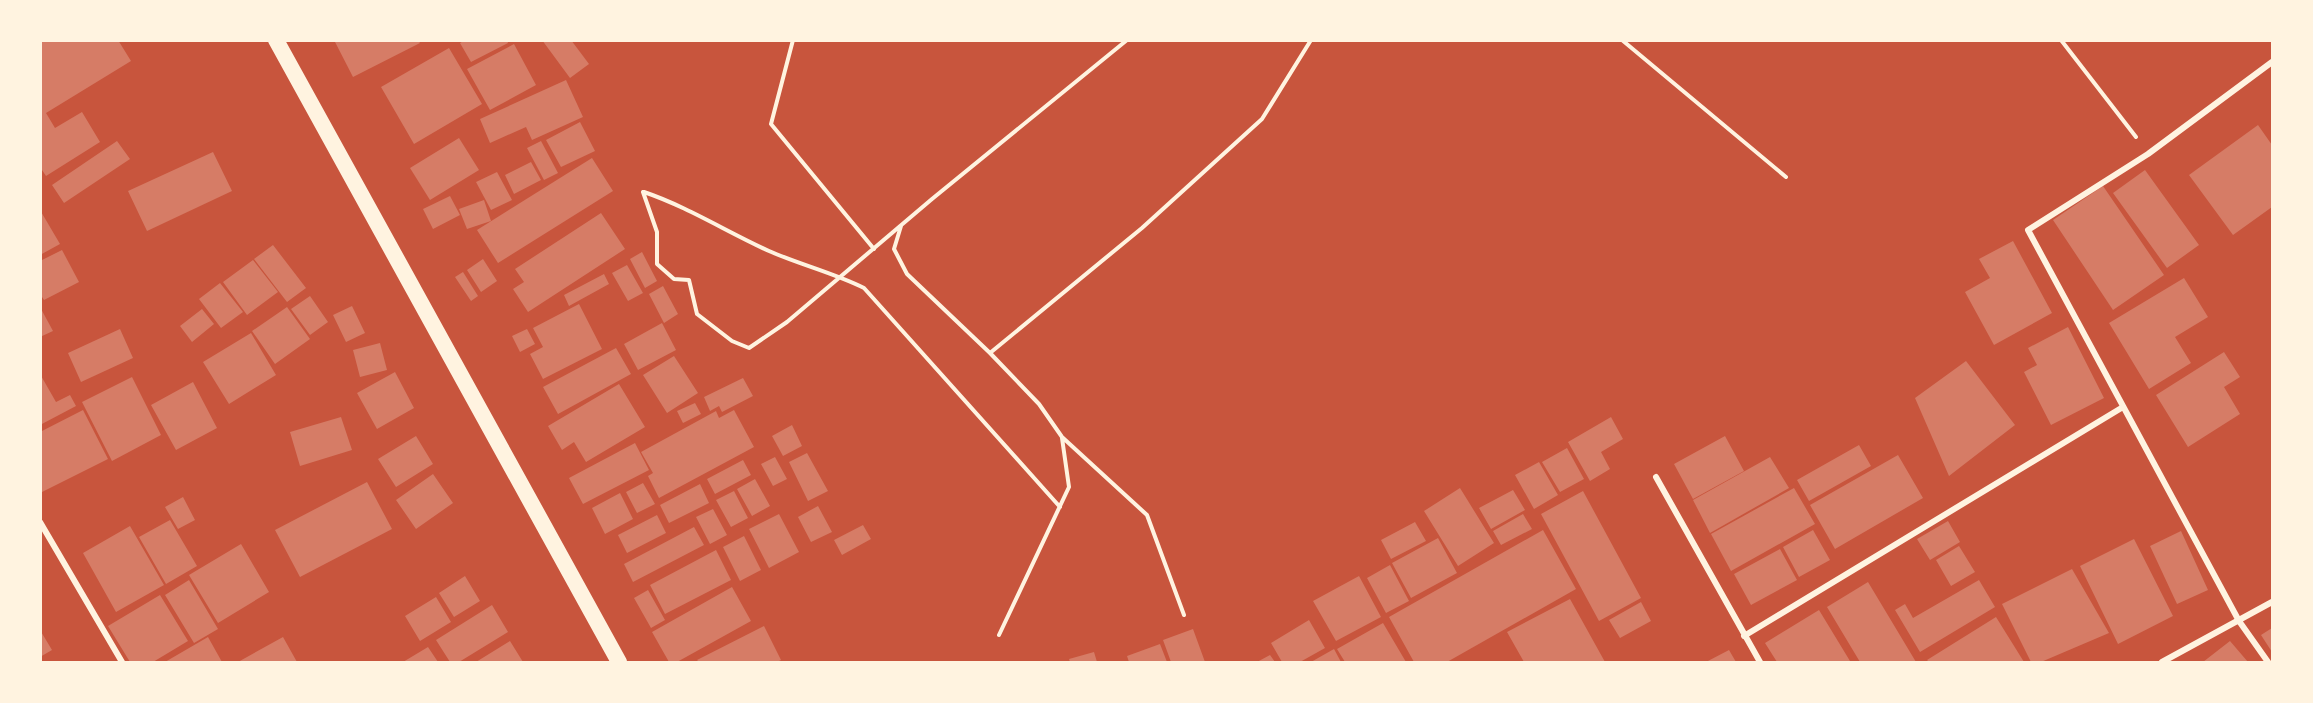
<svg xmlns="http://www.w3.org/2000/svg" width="2313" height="703" font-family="'Alegreya Sans',sans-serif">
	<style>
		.building { fill: #d67c66 }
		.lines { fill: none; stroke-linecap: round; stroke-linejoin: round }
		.path { stroke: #fff3e0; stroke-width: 4 }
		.minor { stroke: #fff3e0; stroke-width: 6 }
		.trunk { stroke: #fff3e0; stroke-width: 16 }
	</style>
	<rect width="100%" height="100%" fill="#c8553d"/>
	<path class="building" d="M 40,40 L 118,40 L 131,61 L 46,113 L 55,128 L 82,112 L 100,142 L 46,176 L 40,167 Z
		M 334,40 L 418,40 L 420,43 L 353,77 Z
		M 465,40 L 507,40 L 508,43 L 471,62 L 460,43 Z
		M 542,40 L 571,40 L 589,64 L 570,78 Z
		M 514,44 L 536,85 L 490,110 L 467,69 Z
		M 449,48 L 482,104 L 414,144 L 381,87 Z
		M 566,80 L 583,117 L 532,140 L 526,127 L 490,143 L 480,119 Z
		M 580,122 L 595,151 L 561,167 L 546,140 Z
		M 2258,125 L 2272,145 L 2272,207 L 2233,235 L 2189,175 Z
		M 459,138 L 479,170 L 430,200 L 410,168 Z
		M 117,141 L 130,159 L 64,203 L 52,185 Z
		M 541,141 L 558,173 L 544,180 L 527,148 Z
		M 213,152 L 232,191 L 147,231 L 128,191 Z
		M 592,158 L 613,191 L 498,263 L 477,230 Z
		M 531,162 L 541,180 L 514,194 L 505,175 Z
		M 2145,170 L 2199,245 L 2167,268 L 2113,193 Z
		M 497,172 L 512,200 L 491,210 L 476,182 Z
		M 2103,186 L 2164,275 L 2113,310 L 2053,220 Z
		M 450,196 L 460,215 L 433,229 L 423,209 Z
		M 484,200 L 491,221 L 467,229 L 459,209 Z
		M 40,210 L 60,244 L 40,255 Z
		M 601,213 L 625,249 L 528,312 L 513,289 L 524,282 L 515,269 Z
		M 2013,241 L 2052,313 L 1994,345 L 1965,292 L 1990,278 L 1979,259 Z
		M 273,245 L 306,288 L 287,302 L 254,259 Z
		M 62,250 L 79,282 L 44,300 L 40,294 L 40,261 Z
		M 642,252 L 657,281 L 645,288 L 630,259 Z
		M 483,259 L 497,281 L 481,292 L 467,270 Z
		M 253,260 L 278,292 L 247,315 L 223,282 Z
		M 627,265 L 643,293 L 628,301 L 612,273 Z
		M 463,272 L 478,296 L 471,301 L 455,277 Z
		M 604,274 L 609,284 L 569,306 L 564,295 Z
		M 2184,278 L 2208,317 L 2175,337 L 2191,363 L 2149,389 L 2109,323 Z
		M 220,283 L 243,312 L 221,328 L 199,299 Z
		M 663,286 L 678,314 L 664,323 L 649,294 Z
		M 310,296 L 328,322 L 310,335 L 291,309 Z
		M 579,304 L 602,349 L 543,379 L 530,354 L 543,347 L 533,328 Z
		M 352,306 L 365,333 L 346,342 L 333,315 Z
		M 40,307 L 53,331 L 40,337 Z
		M 287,307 L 310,339 L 275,364 L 252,331 Z
		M 202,309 L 214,324 L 192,342 L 180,326 Z
		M 662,323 L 676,350 L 638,370 L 624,344 Z
		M 2068,327 L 2104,398 L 2051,425 L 2024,372 L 2037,365 L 2028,348 Z
		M 120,329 L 133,358 L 81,382 L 68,353 Z
		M 527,329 L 535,344 L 520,352 L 512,336 Z
		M 251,333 L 276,375 L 229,404 L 203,362 Z
		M 380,343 L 387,370 L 360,377 L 353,350 Z
		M 616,348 L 631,374 L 558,414 L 543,387 Z
		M 2224,352 L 2240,377 L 2224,387 L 2240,414 L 2188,447 L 2156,395 Z
		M 674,356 L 698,393 L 667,413 L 643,375 Z
		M 1966,361 L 2015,425 L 1949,476 L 1915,398 Z
		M 395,372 L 414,408 L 377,429 L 357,393 Z
		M 40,374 L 56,402 L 70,395 L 76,406 L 40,425 Z
		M 132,377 L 161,435 L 112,461 L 82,402 Z
		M 743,378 L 753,396 L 722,412 L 719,406 L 710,411 L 704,397 Z
		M 193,382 L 217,428 L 176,450 L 151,405 Z
		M 619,384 L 645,427 L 586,462 L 574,442 L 562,450 L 548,426 Z
		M 695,403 L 701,414 L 683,423 L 677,411 Z
		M 83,410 L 108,459 L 40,493 L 40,432 Z
		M 734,410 L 754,447 L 659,498 L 648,476 L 653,473 L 641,452 L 716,411 L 719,418 Z
		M 341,417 L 352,450 L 300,466 L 290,432 Z
		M 1611,417 L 1623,439 L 1601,452 L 1610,469 L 1590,481 L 1568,442 Z
		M 792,425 L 802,446 L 783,456 L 772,436 Z
		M 416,436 L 433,464 L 396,487 L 378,459 Z
		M 1725,436 L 1744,471 L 1693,499 L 1674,464 Z
		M 635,443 L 649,470 L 583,504 L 569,478 Z
		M 1859,445 L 1871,466 L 1809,501 L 1797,480 Z
		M 1567,448 L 1584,479 L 1560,492 L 1542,462 Z
		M 807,453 L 828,491 L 808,501 L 789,462 Z
		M 1898,455 L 1923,498 L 1835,549 L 1810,505 Z
		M 775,457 L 787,479 L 773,486 L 761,464 Z
		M 1770,457 L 1789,488 L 1710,533 L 1693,500 Z
		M 743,460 L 751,475 L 715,494 L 707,479 Z
		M 1539,462 L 1558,495 L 1534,509 L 1515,475 Z
		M 433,474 L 453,503 L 416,529 L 396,500 Z
		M 755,479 L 770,506 L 752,516 L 737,489 Z
		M 367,482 L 392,529 L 300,577 L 275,530 Z
		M 643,483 L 655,504 L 637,513 L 626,492 Z
		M 700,484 L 709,503 L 669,523 L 660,505 Z
		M 1460,488 L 1494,543 L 1458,566 L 1424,511 Z
		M 1794,488 L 1815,524 L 1731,571 L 1711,534 Z
		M 1513,490 L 1525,510 L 1491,529 L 1479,508 Z
		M 734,491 L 748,518 L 731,527 L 716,500 Z
		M 1583,491 L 1641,598 L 1599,621 L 1541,514 Z
		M 620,493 L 633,519 L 605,534 L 592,508 Z
		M 183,497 L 195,520 L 178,529 L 165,507 Z
		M 818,506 L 832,532 L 811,542 L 798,517 Z
		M 713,509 L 727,535 L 710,544 L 696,517 Z
		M 779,514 L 799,552 L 769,568 L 749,529 Z
		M 1523,514 L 1532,529 L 1501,545 L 1493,531 Z
		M 657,515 L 666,533 L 627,553 L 618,535 Z
		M 170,520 L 197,566 L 166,584 L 139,537 Z
		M 1948,521 L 1960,542 L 1930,560 L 1917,539 Z
		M 1415,522 L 1426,541 L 1391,559 L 1381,540 Z
		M 863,525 L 871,539 L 842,555 L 834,540 Z
		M 130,526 L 164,585 L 116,612 L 83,553 Z
		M 694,527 L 704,545 L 633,582 L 624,564 Z
		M 1543,530 L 1576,589 L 1447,662 L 1414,662 L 1389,617 Z
		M 1813,530 L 1830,560 L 1799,577 L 1783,547 Z
		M 2181,531 L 2208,590 L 2177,604 L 2150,546 Z
		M 744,536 L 761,570 L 740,581 L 723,547 Z
		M 1438,538 L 1457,573 L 1411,598 L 1392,563 Z
		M 2134,539 L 2173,616 L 2118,644 L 2080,566 Z
		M 241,544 L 269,592 L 218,623 L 189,575 Z
		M 1959,546 L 1975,572 L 1951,586 L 1936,560 Z
		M 1780,549 L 1797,580 L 1751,605 L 1734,574 Z
		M 716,550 L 731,580 L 665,614 L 650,585 Z
		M 1390,565 L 1409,601 L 1386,613 L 1367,578 Z
		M 2072,569 L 2109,633 L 2041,662 L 2031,662 L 2002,604 Z
		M 465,576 L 480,601 L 454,617 L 439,593 Z
		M 1359,576 L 1381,617 L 1336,641 L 1313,601 Z
		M 189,580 L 218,629 L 194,643 L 165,595 Z
		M 1979,580 L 1995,607 L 1920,652 L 1895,610 L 1905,604 L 1913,618 Z
		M 1868,582 L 1916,662 L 1860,662 L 1827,607 Z
		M 732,587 L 751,621 L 677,662 L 669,662 L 652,632 Z
		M 648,590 L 665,620 L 651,628 L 634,598 Z
		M 160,595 L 188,641 L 153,662 L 130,662 L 108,626 Z
		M 436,597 L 451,622 L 420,641 L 405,616 Z
		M 1570,599 L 1605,662 L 1524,662 L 1507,632 Z
		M 1641,602 L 1651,621 L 1620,638 L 1609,620 Z
		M 492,605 L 508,632 L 459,662 L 450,662 L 436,640 Z
		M 1819,610 L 1850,661 L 1777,662 L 1765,643 Z
		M 1996,617 L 2024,662 L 1929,662 L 1927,660 Z
		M 1309,620 L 1325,648 L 1300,662 L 1282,662 L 1271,643 Z
		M 1383,623 L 1406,662 L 1345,662 L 1337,649 Z
		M 764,626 L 781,660 L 777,662 L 699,662 L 697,660 Z
		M 2272,628 L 2272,652 L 2261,635 Z
		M 1193,629 L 1205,662 L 1171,662 L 1163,640 Z
		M 40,630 L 52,650 L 40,657 Z
		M 208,637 L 222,662 L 165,662 Z
		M 283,637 L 297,662 L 238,662 Z
		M 510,641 L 523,662 L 476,662 Z
		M 2230,641 L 2248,662 L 2203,662 Z
		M 1160,644 L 1167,662 L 1129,662 L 1127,656 Z
		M 428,647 L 438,662 L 403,662 Z
		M 1334,649 L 1341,662 L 1311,662 Z
		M 1729,650 L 1736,662 L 1706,662 Z
		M 1094,652 L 1097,662 L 1070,662 L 1069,659 Z
		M 1270,655 L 1275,662 L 1257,662 Z"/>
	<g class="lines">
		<path class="path" d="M 793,40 L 771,124 L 874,249
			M 1622,40 L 1786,177
			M 2061,40 L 2136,137
			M 643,192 L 657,232 L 657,264 L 674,279 L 689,280 L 697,314 L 732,341 L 749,348 L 787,322 L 932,199 L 1127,40
			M 644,192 C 688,207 727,232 769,251 C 801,265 834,273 864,288 L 1060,507
			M 901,226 L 894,249 L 907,274 L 990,353 L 1039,404 L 1062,437 L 1147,515 L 1184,615
			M 990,353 L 1142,228 L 1262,119 L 1311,40
			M 999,635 L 1069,487 L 1062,438"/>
		<path class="minor" d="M 1656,477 L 1760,662
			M 40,522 L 122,662
			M 1744,636 L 2123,407
			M 2162,662 L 2272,602
			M 2268,662 L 2239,621 L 2028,230 L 2148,154 L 2272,62"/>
		<path class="trunk" d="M 276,40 L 619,662"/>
	</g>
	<rect width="2313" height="703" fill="none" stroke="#fff3e0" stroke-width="84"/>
</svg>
